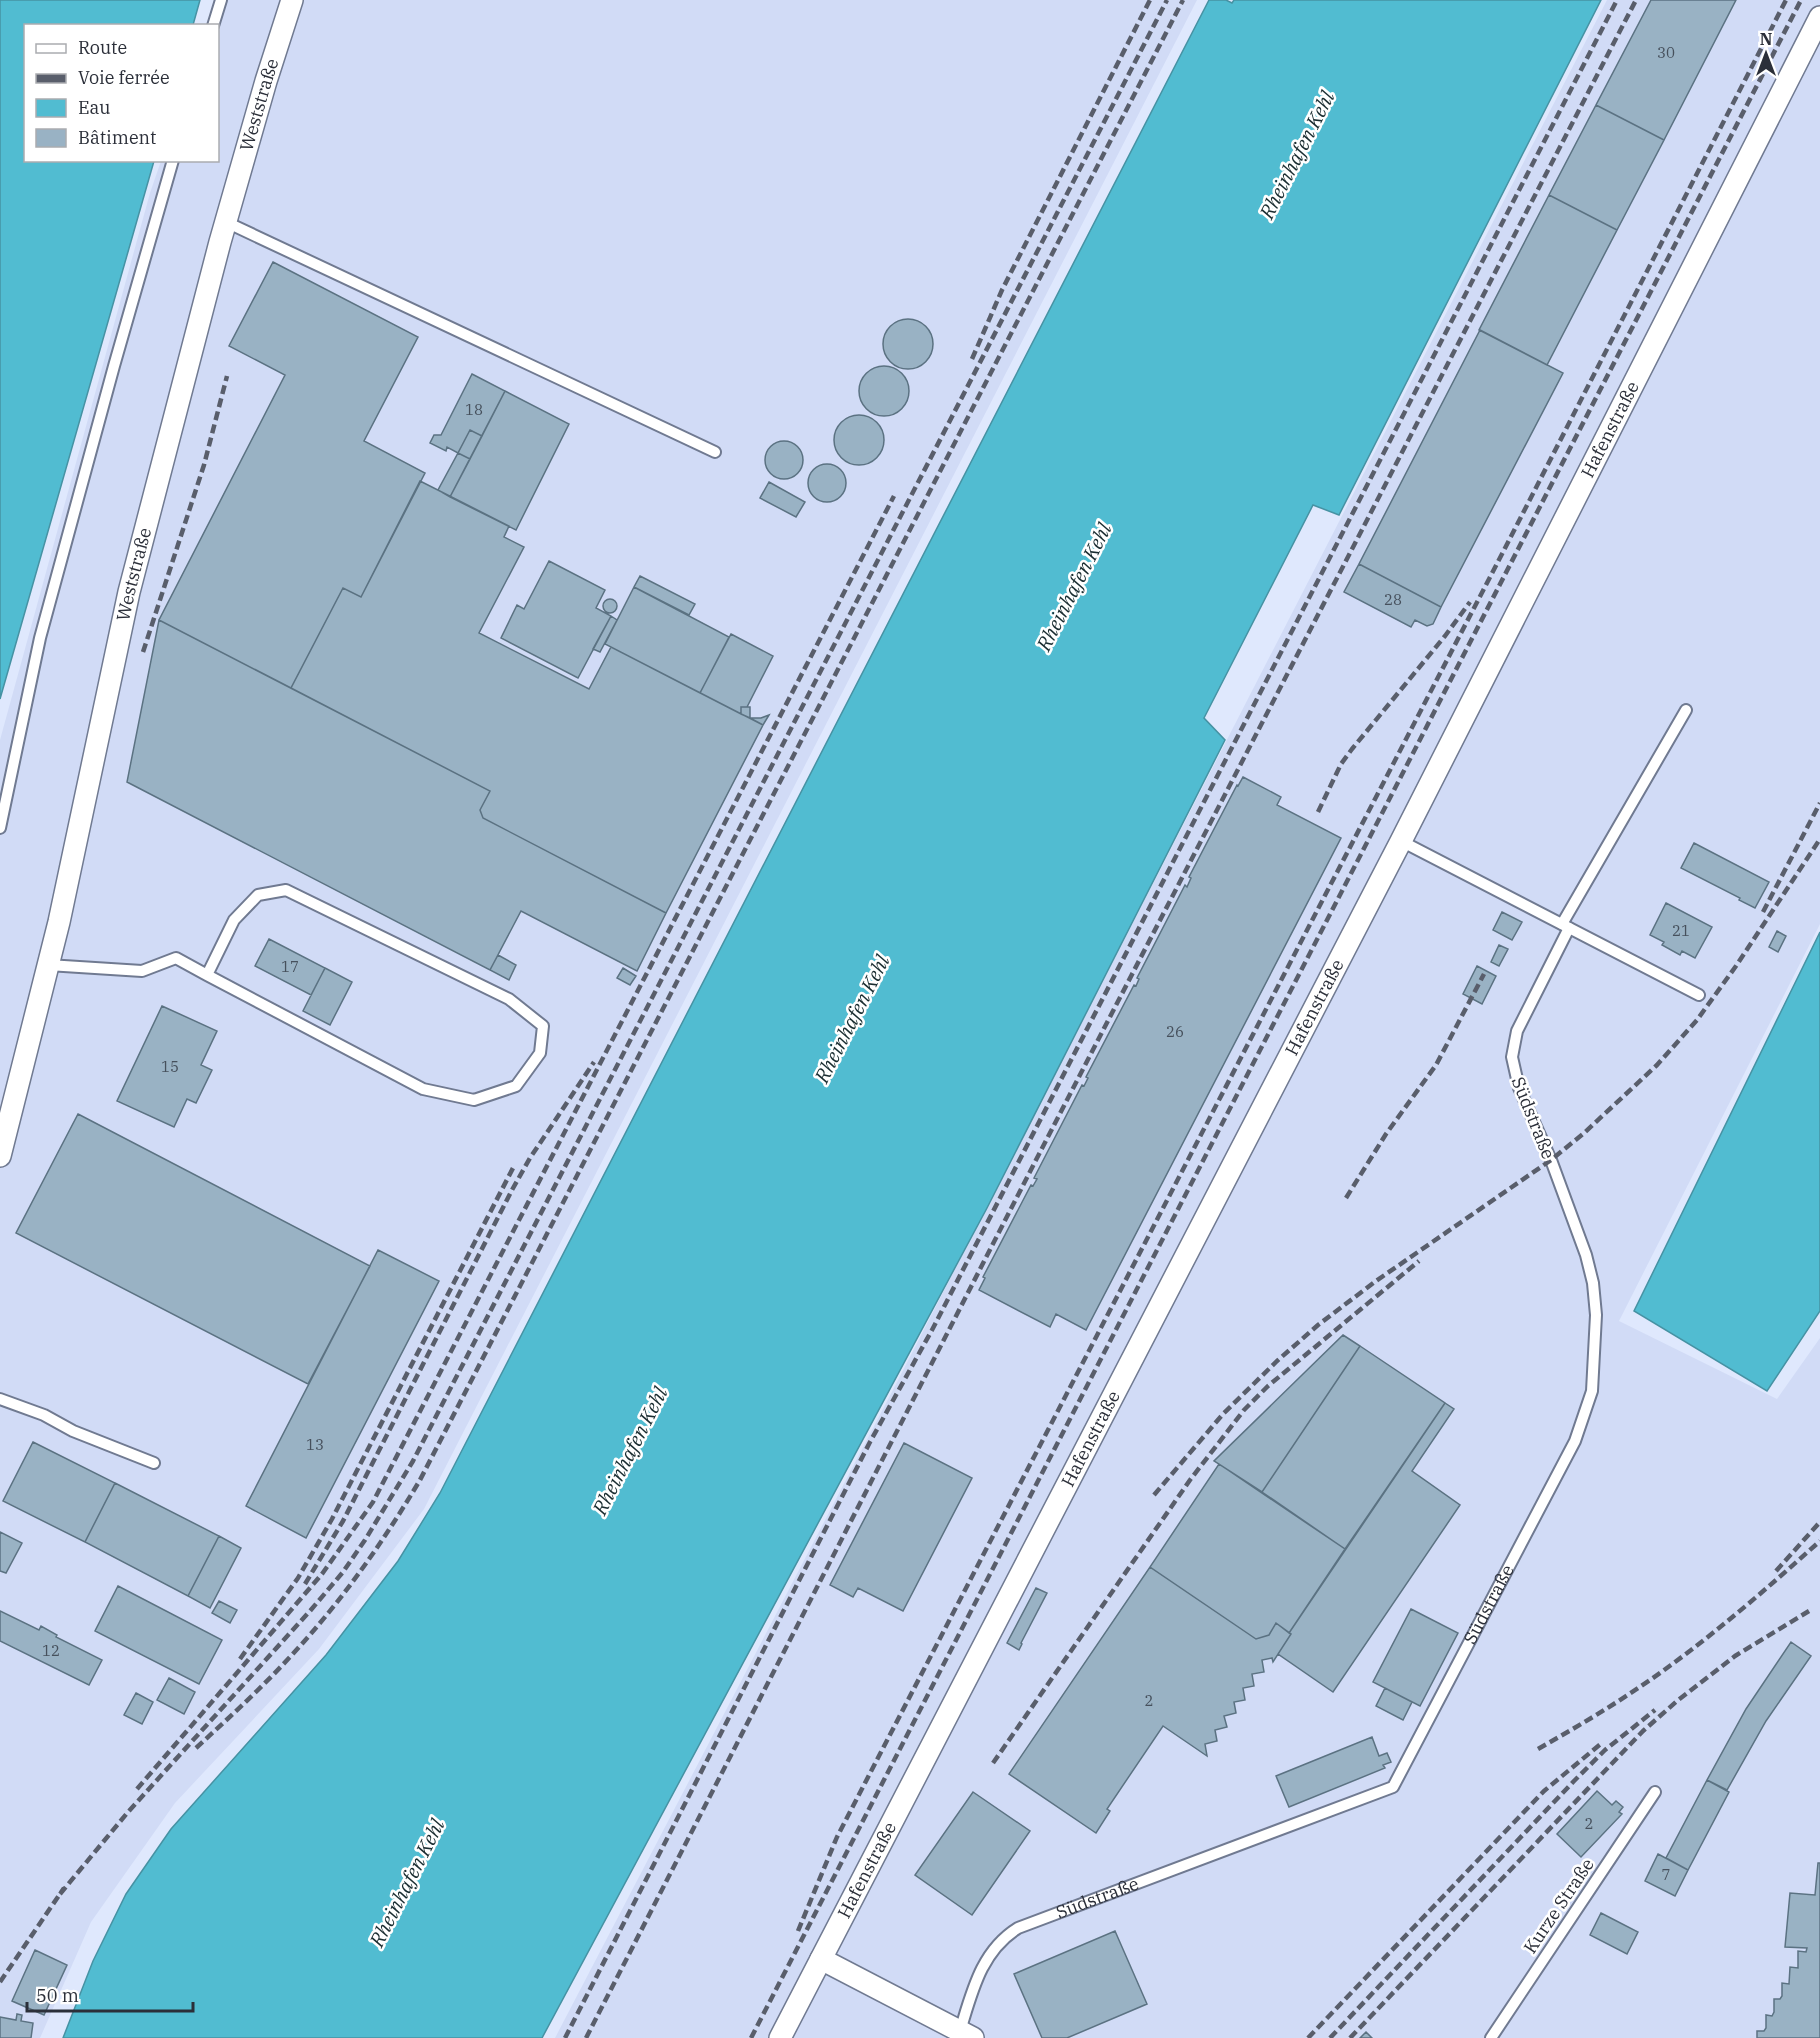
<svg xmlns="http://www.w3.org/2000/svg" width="1820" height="2038" font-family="'IBM Plex Serif',serif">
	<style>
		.built { fill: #d1dbf6 }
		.water { fill: #51bcd1; stroke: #4692a3; stroke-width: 1.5 }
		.building { fill: #99b2c4; stroke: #5b7282; stroke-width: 1.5 }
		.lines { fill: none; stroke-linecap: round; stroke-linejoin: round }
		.service-casing { stroke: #707a91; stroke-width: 14 }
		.minor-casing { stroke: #707a91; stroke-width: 24 }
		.service { stroke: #fff; stroke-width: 10 }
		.minor { stroke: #fff; stroke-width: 21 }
		.rail { stroke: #595e6b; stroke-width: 4.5; stroke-dasharray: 9 4.5; stroke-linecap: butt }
		.labels { text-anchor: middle; stroke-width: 5; stroke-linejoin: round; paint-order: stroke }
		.number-label { font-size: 15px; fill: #46505c }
		.street-label { font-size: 18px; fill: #2b2f39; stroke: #fff }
		.water-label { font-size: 20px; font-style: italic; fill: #1a2d31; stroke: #fff }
	</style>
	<rect width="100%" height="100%" fill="#dfe8fd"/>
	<path class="built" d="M 224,0 L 1197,0 L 424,1509 L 319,1649 L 175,1803 L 91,1922 L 40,2038 L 0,2038 L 0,740 L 150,193 L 161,161 L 218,160 L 218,26 Z
		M 1607,0 L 1820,0 L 1820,924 L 1619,1321 L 1777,1399 L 1820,1338 L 1820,2038 L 555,2038 L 896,1384 Z"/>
	<path class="water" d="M 0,0 L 200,0 L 193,25 L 26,26 L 26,160 L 154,161 L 0,699 Z
		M 1209,0 L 1226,0 L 1232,3 L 1234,0 L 1601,0 L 1339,515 L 1313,505 L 1204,718 L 1225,740 L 987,1208 L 542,2038 L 63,2038 L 93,1961 L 126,1894 L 171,1829 L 326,1655 L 398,1561 L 440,1493 Z
		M 1820,932 L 1820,1311 L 1767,1391 L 1634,1311 Z"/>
	<path class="building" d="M 1651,0 L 1736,0 L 1664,140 L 1596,105 Z
		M 1596,105 L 1664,140 L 1617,230 L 1549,195 Z
		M 1549,195 L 1617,230 L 1547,365 L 1479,330 Z
		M 273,262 L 418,337 L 364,441 L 425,473 L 361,597 L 343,588 L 291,688 L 159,620 L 285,375 L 229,346 Z
		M883 344a25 25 0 1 1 50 0a25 25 0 1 1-50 0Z
		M 1480,330 L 1563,373 L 1441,607 L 1359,564 Z
		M859 391a25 25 0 1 1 50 0a25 25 0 1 1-50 0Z
		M 472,374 L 505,391 L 482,436 L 470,430 L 458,453 L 447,447 L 446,451 L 430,443 L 434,435 L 441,435 Z
		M 505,391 L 569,424 L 516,530 L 450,497 Z
		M834 440a25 25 0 1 1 50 0a25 25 0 1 1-50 0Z
		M 470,430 L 482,436 L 470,459 L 458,453 Z
		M765 460a19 19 0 1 1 38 0a19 19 0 1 1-38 0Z
		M 458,453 L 470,459 L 450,497 L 438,490 Z
		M808 483a19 19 0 1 1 38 0a19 19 0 1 1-38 0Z
		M 420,481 L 509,526 L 504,537 L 524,547 L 479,633 L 589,689 L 611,647 L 763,725 L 666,913 L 483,818 L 480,810 L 490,791 L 291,688 L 343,588 L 361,597 Z
		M 769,482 L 805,502 L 796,517 L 760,498 Z
		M 549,561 L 605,590 L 596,608 L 611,616 L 578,678 L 501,638 L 517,605 L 524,609 Z
		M 1359,564 L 1441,607 L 1433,624 L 1427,626 L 1415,620 L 1411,627 L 1344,592 Z
		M 640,576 L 695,604 L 689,615 L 634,587 Z
		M 634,587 L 729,637 L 700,693 L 605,644 Z
		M603 606a7 7 0 1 1 14 0a7 7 0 1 1-14 0Z
		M 611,616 L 617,620 L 600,652 L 593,649 Z
		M 159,620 L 490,791 L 480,810 L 483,818 L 666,913 L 637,971 L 521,911 L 490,970 L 127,782 Z
		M 731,634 L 773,656 L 747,707 L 741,707 L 741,714 L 700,693 Z
		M 741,707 L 750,707 L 750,718 L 741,714 Z
		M 769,715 L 763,725 L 750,718 L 761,718 Z
		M 1243,777 L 1281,797 L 1277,805 L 1341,838 L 1086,1330 L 1056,1314 L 1050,1327 L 979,1290 L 985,1278 L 983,1277 L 1031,1185 L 1033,1186 L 1037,1179 L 1034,1178 L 1082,1085 L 1084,1086 L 1088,1078 L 1086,1077 L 1134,985 L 1136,986 L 1139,979 L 1137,978 L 1185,885 L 1187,887 L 1191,878 L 1189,877 L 1237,785 L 1238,786 Z
		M 1694,843 L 1769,882 L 1755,908 L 1739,900 L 1740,898 L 1681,868 Z
		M 1666,903 L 1712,927 L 1695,958 L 1682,951 L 1680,955 L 1662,945 L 1664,942 L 1650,935 Z
		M 1502,912 L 1522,922 L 1512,940 L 1493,930 Z
		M 1777,931 L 1786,936 L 1778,952 L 1769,947 Z
		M 269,939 L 325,968 L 311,995 L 255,966 Z
		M 1499,945 L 1508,949 L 1499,966 L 1491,962 Z
		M 498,955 L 516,965 L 509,980 L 490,970 Z
		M 1477,966 L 1496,976 L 1482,1004 L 1463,994 Z
		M 325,968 L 352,982 L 330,1025 L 303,1011 Z
		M 623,968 L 636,976 L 630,985 L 617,978 Z
		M 162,1006 L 217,1031 L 201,1065 L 212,1070 L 196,1103 L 187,1099 L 174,1127 L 117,1101 Z
		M 78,1114 L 370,1266 L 308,1384 L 16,1233 Z
		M 378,1250 L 439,1281 L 306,1538 L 246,1506 Z
		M 1343,1335 L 1360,1346 L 1262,1492 L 1214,1461 Z
		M 1360,1346 L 1445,1403 L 1345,1549 L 1262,1492 Z
		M 1445,1403 L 1454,1409 L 1412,1471 L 1460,1505 L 1333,1692 L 1278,1654 L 1291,1634 L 1289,1633 Z
		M 33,1442 L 115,1483 L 85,1542 L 3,1501 Z
		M 904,1443 L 972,1478 L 903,1611 L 858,1588 L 853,1597 L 830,1585 Z
		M 1219,1464 L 1345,1549 L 1289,1633 L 1276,1623 L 1269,1635 L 1256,1639 L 1150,1567 Z
		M 115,1483 L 219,1536 L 188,1596 L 85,1542 Z
		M 0,1532 L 22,1543 L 6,1573 L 0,1571 Z
		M 219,1536 L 241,1548 L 210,1608 L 188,1596 Z
		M 1150,1567 L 1256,1639 L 1269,1635 L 1276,1623 L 1291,1634 L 1273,1662 L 1272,1658 L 1262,1660 L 1264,1672 L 1252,1674 L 1254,1686 L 1243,1688 L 1245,1700 L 1234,1702 L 1236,1713 L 1224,1716 L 1227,1727 L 1215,1730 L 1217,1741 L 1205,1744 L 1207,1756 L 1163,1726 L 1107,1809 L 1110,1811 L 1096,1833 L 1009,1774 Z
		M 118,1586 L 222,1640 L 199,1684 L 95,1631 Z
		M 1036,1588 L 1047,1593 L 1021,1643 L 1022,1644 L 1019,1650 L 1007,1643 Z
		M 219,1601 L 237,1610 L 230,1623 L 212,1613 Z
		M 1411,1609 L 1458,1633 L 1420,1706 L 1373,1682 Z
		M 0,1611 L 39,1630 L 41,1626 L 57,1635 L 56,1637 L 102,1660 L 89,1685 L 0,1641 Z
		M 1791,1642 L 1811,1656 L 1766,1721 L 1727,1790 L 1707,1780 L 1746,1709 Z
		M 169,1678 L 195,1692 L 184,1714 L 157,1700 Z
		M 1385,1688 L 1412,1702 L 1403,1720 L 1376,1706 Z
		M 136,1693 L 153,1702 L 142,1724 L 124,1715 Z
		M 1372,1737 L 1379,1756 L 1387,1753 L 1391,1762 L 1383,1765 L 1385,1768 L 1289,1807 L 1276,1776 Z
		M 1707,1780 L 1729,1792 L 1688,1870 L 1666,1858 Z
		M 1597,1791 L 1612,1805 L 1616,1801 L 1623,1807 L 1619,1812 L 1622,1814 L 1581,1857 L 1557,1834 Z
		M 973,1792 L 1030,1831 L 972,1915 L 915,1875 Z
		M 1658,1854 L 1688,1870 L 1675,1896 L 1645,1881 Z
		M 1818,1863 L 1820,1863 L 1820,2038 L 1757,2038 L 1757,2031 L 1764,2031 L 1766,2028 L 1766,2015 L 1772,2016 L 1774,2012 L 1774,1999 L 1780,1999 L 1782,1996 L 1782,1983 L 1789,1984 L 1790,1967 L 1798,1968 L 1798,1951 L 1806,1952 L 1807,1948 L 1785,1947 L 1790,1893 L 1815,1895 Z
		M 1601,1913 L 1638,1932 L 1627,1954 L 1590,1935 Z
		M 1115,1931 L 1147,2004 L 1067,2038 L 1042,2038 L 1014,1974 Z
		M 35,1950 L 67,1965 L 44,2015 L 12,2001 Z
		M 17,2014 L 22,2015 L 21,2021 L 33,2023 L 31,2038 L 0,2038 L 0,2017 L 16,2020 Z
		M 1366,2032 L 1372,2038 L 1360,2038 Z"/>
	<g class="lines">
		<defs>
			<g id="service">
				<path d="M 213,26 L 221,0"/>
				<path d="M 226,222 L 715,452"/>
				<path d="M 0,828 L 40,638 L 114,366 L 173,160"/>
				<path d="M 1401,841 L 1699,995"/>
				<path d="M 1562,924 L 1686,710"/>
				<path d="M 48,965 L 142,971 L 176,958 L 207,975 L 423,1089 L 474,1100 L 516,1086 L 540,1053 L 543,1026 L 509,999 L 286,890 L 258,895 L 234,920 L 207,975"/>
				<path d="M 0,1399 L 44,1415 L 73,1431 L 154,1463"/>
				<path id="s1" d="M 960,2031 C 972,1992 981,1951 1018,1928 L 1393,1787 L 1575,1441 L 1592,1391 L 1596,1315 L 1593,1283 L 1586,1255 L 1551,1160 L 1519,1088 L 1512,1057 L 1517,1031 L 1569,928"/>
				<path d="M 1491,2038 L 1655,1792"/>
			</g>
			<g id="minor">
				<path id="s2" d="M 0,1156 L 59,922 L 129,592 L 220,242 L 266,81 L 292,0"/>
				<path d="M 821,1959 L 973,2038"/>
				<path id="s3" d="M 780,2038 L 1401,841 L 1820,17"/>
			</g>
		</defs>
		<use href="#service" class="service-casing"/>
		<use href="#minor" class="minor-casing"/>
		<use href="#service" class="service"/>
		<use href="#minor" class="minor"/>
		<path class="rail" d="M 972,359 L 1002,290 L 1150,0
			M 143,652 L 204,465 L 227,376
			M 1318,812 L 1341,764 L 1352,749 L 1445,636 L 1470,602
			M 1763,912 L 1820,803
			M 1346,1198 L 1386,1134 L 1436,1065 L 1484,974
			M 1154,1495 L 1223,1414 L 1277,1361 L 1318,1325 L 1376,1281 L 1551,1160 L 1583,1134 L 1657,1065 L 1697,1020 L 1736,966 L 1820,839
			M 1776,1571 L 1820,1522
			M 305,1584 L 343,1521 L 512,1190 L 530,1158 L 594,1062
			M 240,1659 L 298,1578 L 332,1519 L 513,1168
			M 196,1748 C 232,1715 267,1683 300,1646 C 346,1595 385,1539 420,1480 L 1183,0
			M 1538,1749 C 1584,1723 1629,1696 1671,1665 C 1723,1627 1772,1584 1820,1541
			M 993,1763 L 1190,1480 L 1244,1410 L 1268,1386 L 1419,1261
			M 137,1789 L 322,1574 L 373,1502 L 894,496
			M 60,1894 L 128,1812 L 310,1611 L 343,1572 L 365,1540 L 413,1461 L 1167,0
			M 798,1931 L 837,1837 L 1503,552 L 1786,0
			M 0,1982 L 64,1888
			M 565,2038 L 870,1442 L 932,1330 L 1617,0
			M 586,2038 L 1037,1158 L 1636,0
			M 751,2038 L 1801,0
			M 1308,2038 L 1544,1791 L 1603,1742
			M 1330,2038 L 1574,1781 L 1605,1750 L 1655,1710
			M 1350,2038 L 1643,1731 L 1677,1701 L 1735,1656 L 1809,1611"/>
	</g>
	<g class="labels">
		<g class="number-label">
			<text x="1666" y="58">30</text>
			<text x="474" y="415">18</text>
			<text x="1393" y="605">28</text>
			<text x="1681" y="936">21</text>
			<text x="290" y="972">17</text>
			<text x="1175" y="1037">26</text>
			<text x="170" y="1072">15</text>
			<text x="315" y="1450">13</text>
			<text x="51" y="1656">12</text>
			<text x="1149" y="1706">2</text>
			<text x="1589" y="1829">2</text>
			<text x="1666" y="1880">7</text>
		</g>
		<g class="street-label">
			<text dy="6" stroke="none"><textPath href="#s2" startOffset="1083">Weststraße</textPath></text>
			<text dy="6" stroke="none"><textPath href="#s3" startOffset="1810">Hafenstraße</textPath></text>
			<text dy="6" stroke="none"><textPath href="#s2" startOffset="597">Weststraße</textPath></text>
			<text dy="6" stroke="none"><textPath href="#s3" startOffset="1161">Hafenstraße</textPath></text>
			<text transform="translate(1533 1118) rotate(68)" y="6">Südstraße</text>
			<text dy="6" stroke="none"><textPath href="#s3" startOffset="675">Hafenstraße</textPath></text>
			<text dy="6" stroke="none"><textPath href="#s1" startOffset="728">Südstraße</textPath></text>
			<text dy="6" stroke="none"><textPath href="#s3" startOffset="189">Hafenstraße</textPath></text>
			<text dy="6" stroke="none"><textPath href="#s1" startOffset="206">Südstraße</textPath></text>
			<text transform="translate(1559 1906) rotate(-56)" y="6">Kurze Straße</text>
		</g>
		<g class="water-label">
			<text transform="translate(1297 155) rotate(-63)" y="7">Rheinhafen Kehl</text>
			<text transform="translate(1074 587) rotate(-63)" y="7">Rheinhafen Kehl</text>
			<text transform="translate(852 1019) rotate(-63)" y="7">Rheinhafen Kehl</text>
			<text transform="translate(630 1451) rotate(-63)" y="7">Rheinhafen Kehl</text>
			<text transform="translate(407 1883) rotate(-63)" y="7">Rheinhafen Kehl</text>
		</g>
	</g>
	<rect x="24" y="24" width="195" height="138" fill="#ffffff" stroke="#aaacb0" stroke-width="1.5"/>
	<rect x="36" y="44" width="30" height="9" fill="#ffffff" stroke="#aaacb0" stroke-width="1.5"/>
	<text x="78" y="54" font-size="18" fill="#2b2f39">Route</text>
	<rect x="36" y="74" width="30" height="9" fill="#595e6b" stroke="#aaacb0" stroke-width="1.5"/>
	<text x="78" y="84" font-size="18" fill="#2b2f39">Voie ferrée</text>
	<rect x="36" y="99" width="30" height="18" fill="#51bcd1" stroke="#aaacb0" stroke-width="1.5"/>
	<text x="78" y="114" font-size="18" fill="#2b2f39">Eau</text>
	<rect x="36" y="129" width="30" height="18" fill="#99b2c4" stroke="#aaacb0" stroke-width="1.5"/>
	<text x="78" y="144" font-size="18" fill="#2b2f39">Bâtiment</text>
	<g transform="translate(1766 54)" stroke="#ffffff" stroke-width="4.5" paint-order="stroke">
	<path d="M0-4.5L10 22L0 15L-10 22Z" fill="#2b2f39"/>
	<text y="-9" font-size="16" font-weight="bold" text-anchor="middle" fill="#2b2f39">N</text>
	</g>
	<path d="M27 2002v9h166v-9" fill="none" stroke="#2b2f39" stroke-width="3"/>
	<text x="36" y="2002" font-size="18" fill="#2b2f39" stroke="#ffffff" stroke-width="4.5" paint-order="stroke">50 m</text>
</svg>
